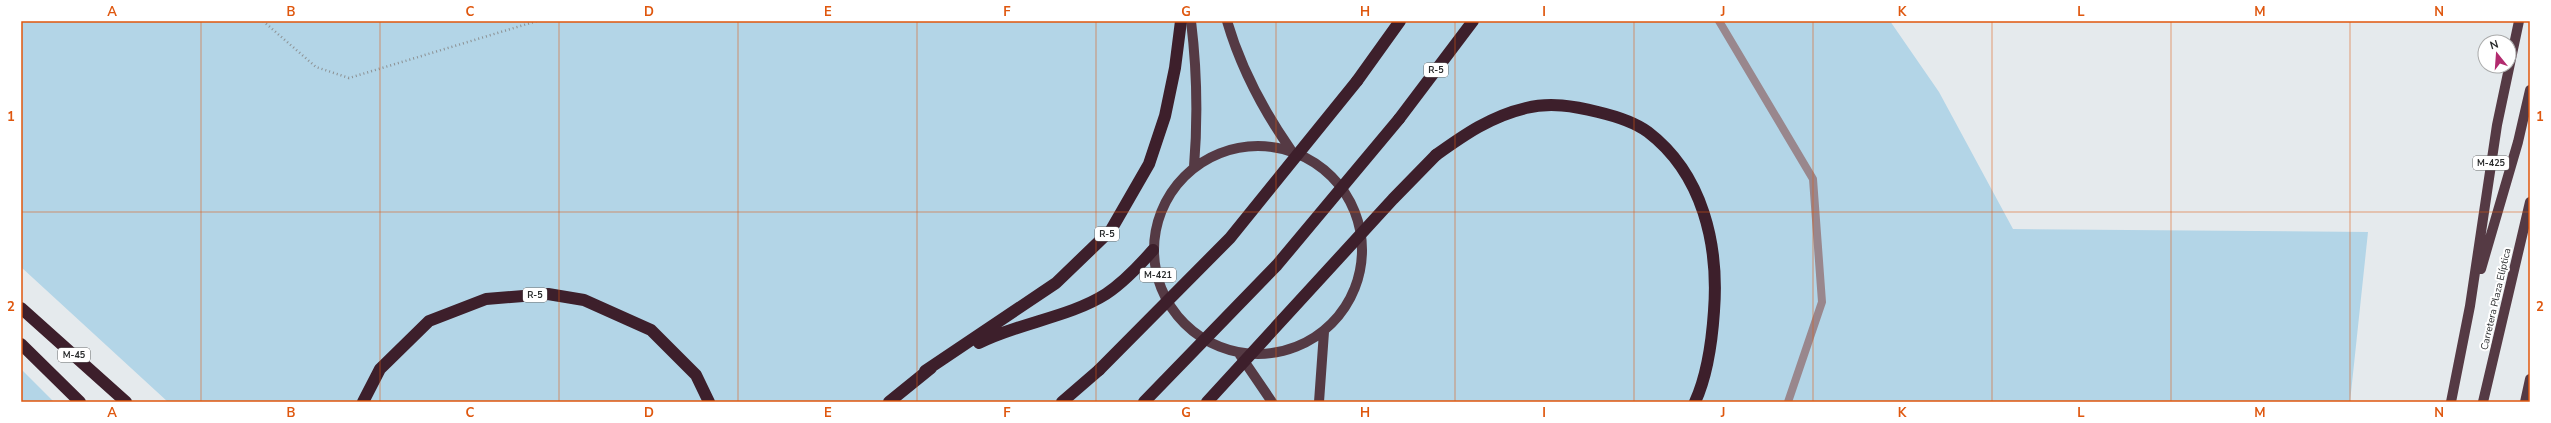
<svg xmlns="http://www.w3.org/2000/svg" width="2551" height="423" font-family="'Nunito Sans',sans-serif">
	<style>
		.green { fill: #b3d5e7 }
		.lines { fill: none; stroke-linecap: round; stroke-linejoin: round }
		.path { stroke: #8c9092; stroke-width: 2.5; stroke-dasharray: 1 3; stroke-linecap: butt }
		.service { stroke: #99878d; stroke-width: 8 }
		.primary { stroke: #553a44; stroke-width: 10 }
		.motorway { stroke: #3d1f2b; stroke-width: 12 }
		.motorway-bridge { stroke: #3d1f2b; stroke-width: 12 }
		.grid { fill: none; stroke: #df570e; stroke-width: 1; stroke-opacity: 0.55 }
		.labels { text-anchor: middle; stroke-width: 4; stroke-linejoin: round; paint-order: stroke }
		.shield { fill: #fff; stroke: #6b6c6d; stroke-width: 1 }
		.shield-label { font-size: 9px; font-weight: bold; fill: #2b2d2e }
		.street-label { font-size: 10px; fill: #2b2d2e; stroke: #fff }
		.neatline { fill: none; stroke: #df570e; stroke-width: 1.5 }
		.grid-label { font-size: 13px; text-anchor: middle; font-weight: bold; fill: #df570e }
	</style>
	<rect width="100%" height="100%" fill="#e5eaed"/>
	<path class="green" d="M 21,21 L 1890,21 L 1939,92 L 2013,229 L 2368,232 L 2350,402 L 168,402 L 21,267 Z
		M 21,369 L 54,402 L 21,402 Z"/>
	<g class="lines">
		<path class="path" d="M 263,21 L 316,67 L 349,78 L 537,21"/>
		<path class="service" d="M 1719,21 L 1813,179 L 1822,302 L 1788,402"/>
		<path class="primary" d="M 1191,21 C 1197,70 1198,118 1194,167
			M 1227,21 C 1241,69 1263,110 1291,150
			M1154 250a104 104 0 1 1 208 0a104 104 0 1 1-208 0Z
			M 2481,269 L 2518,142 L 2530,90
			M 1240,355 L 1272,402
			M 1319,402 L 1324,332
			M 2451,402 L 2470,306 L 2497,125 L 2519,21
			M 2483,402 L 2530,202
			M 2525,402 L 2530,379"/>
		<path class="motorway" d="M 1357,81 L 1400,21
			M 1399,119 L 1473,21
			M 1436,155 C 1464,135 1491,116 1526,108 C 1550,102 1574,106 1598,112 C 1615,116 1633,121 1648,132 C 1703,174 1719,245 1714,311 C 1712,341 1708,374 1695,402
			M 21,308 L 126,402
			M 979,343 C 1018,323 1070,317 1106,294 C 1124,282 1139,266 1153,250
			M 21,344 L 80,402
			M 925,371 L 1056,283 L 1111,230 L 1149,164 L 1165,116 L 1175,68 L 1181,21
			M 363,402 L 380,369 L 429,321 L 486,299 L 548,294 L 584,300 L 651,330 L 696,375 L 709,402
			M 889,402 L 931,368
			M 1062,402 L 1099,370"/>
		<path class="motorway-bridge" d="M 1099,370 L 1230,238 L 1357,81
			M 1144,402 L 1277,265 L 1399,119
			M 1207,402 L 1393,199 L 1436,155"/>
	</g>
	<path class="grid" d="M 201,21 L 201,402M 380,21 L 380,402M 559,21 L 559,402M 738,21 L 738,402M 917,21 L 917,402M 1096,21 L 1096,402M 1276,21 L 1276,402M 1455,21 L 1455,402M 1634,21 L 1634,402M 1813,21 L 1813,402M 1992,21 L 1992,402M 2171,21 L 2171,402M 2350,21 L 2350,402M 21,212 L 2530,212"/>
	<g class="labels">
		<g class="shield">
			<rect x="1424" y="63" width="24" height="14" rx="3"/>
			<rect x="2473" y="156" width="36" height="14" rx="3"/>
			<rect x="1095" y="227" width="24" height="14" rx="3"/>
			<rect x="1140" y="268" width="36" height="14" rx="3"/>
			<rect x="523" y="288" width="24" height="14" rx="3"/>
			<rect x="58" y="348" width="32" height="14" rx="3"/>
		</g>
		<g class="shield-label">
			<text x="1436" y="73">R-5</text>
			<text x="2491" y="166">M-425</text>
			<text x="1107" y="237">R-5</text>
			<text x="1158" y="278">M-421</text>
			<text x="535" y="298">R-5</text>
			<text x="74" y="358">M-45</text>
		</g>
		<g class="street-label">
			<text transform="translate(2495 299) rotate(-77)" y="4">Carretera Plaza Elíptica</text>
		</g>
	</g>
	<rect width="2551" height="423" fill="none" stroke="#ffffff" stroke-width="44"/>
	<g transform="translate(2497 54) rotate(343)"><circle r="19" fill="#ffffff" stroke="#aaabab"/>
	<path d="M0-3L7 15L0 10L-7 15Z" fill="#b22b6e"/>
	<text y="-6" font-size="11" font-weight="bold" text-anchor="middle" fill="#2b2d2e">N</text>
	</g>
	<rect x="22" y="22" width="2507" height="379" class="neatline"/>
	<g class="grid-label">
		<text x="112" y="16">A</text>
		<text x="291" y="16">B</text>
		<text x="470" y="16">C</text>
		<text x="649" y="16">D</text>
		<text x="828" y="16">E</text>
		<text x="1007" y="16">F</text>
		<text x="1186" y="16">G</text>
		<text x="1365" y="16">H</text>
		<text x="1544" y="16">I</text>
		<text x="1723" y="16">J</text>
		<text x="1902" y="16">K</text>
		<text x="2081" y="16">L</text>
		<text x="2260" y="16">M</text>
		<text x="2439" y="16">N</text>
		<text x="11" y="121">1</text>
		<text x="2540" y="121">1</text>
		<text x="11" y="311">2</text>
		<text x="2540" y="311">2</text>
		<text x="112" y="417">A</text>
		<text x="291" y="417">B</text>
		<text x="470" y="417">C</text>
		<text x="649" y="417">D</text>
		<text x="828" y="417">E</text>
		<text x="1007" y="417">F</text>
		<text x="1186" y="417">G</text>
		<text x="1365" y="417">H</text>
		<text x="1544" y="417">I</text>
		<text x="1723" y="417">J</text>
		<text x="1902" y="417">K</text>
		<text x="2081" y="417">L</text>
		<text x="2260" y="417">M</text>
		<text x="2439" y="417">N</text>
	</g>
</svg>
